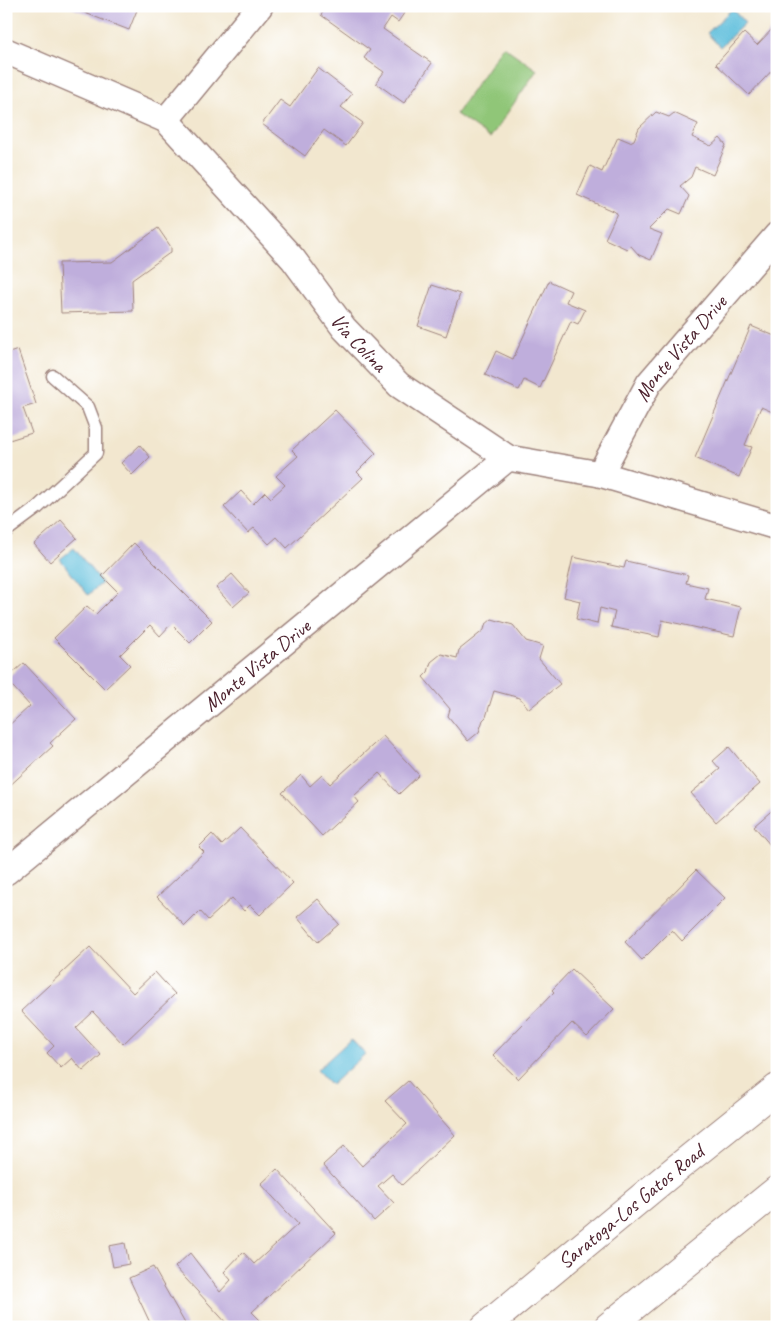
<svg xmlns="http://www.w3.org/2000/svg" width="783" height="1333" font-family="Caveat,sans-serif">
	<style>
		.green { fill: #90c678; stroke: #6d7252 }
		.water { fill: #5dbedb; stroke: #546e83 }
		.building { fill: #bfaedc }
		.lines { fill: none; stroke-linecap: round; stroke-linejoin: round }
		.service-casing { stroke: #9e837d; stroke-width: 15 }
		.minor-casing { stroke: #9e837d; stroke-width: 28 }
		.primary-casing { stroke: #9e837d; stroke-width: 30 }
		.service { stroke: #fff; stroke-width: 12 }
		.minor { stroke: #fff; stroke-width: 25 }
		.primary { stroke: #fff; stroke-width: 28 }
		.labels { text-anchor: middle; stroke-width: 5; stroke-linejoin: round; paint-order: stroke }
		.street-label { font-size: 21px; fill: #4a1f2b; stroke: #fff }
	</style>
	<rect width="100%" height="100%" fill="#fff"/>
	<filter id="ink" filterUnits="userSpaceOnUse"><feTurbulence type="fractalNoise" baseFrequency=".02" numOctaves="2"/><feDisplacementMap in="SourceGraphic" scale="10" xChannelSelector="R" yChannelSelector="G"/><feConvolveMatrix kernelMatrix="1 2 1 2 8 2 1 2 1" color-interpolation-filters="sRGB"/></filter>
	<filter id="wash" filterUnits="userSpaceOnUse"><feTurbulence type="fractalNoise" baseFrequency=".0096" numOctaves="4" result="noise"/><feDisplacementMap in="SourceGraphic" scale="20" xChannelSelector="R" yChannelSelector="G"/><feGaussianBlur stdDeviation="1.12" result="paint"/><feColorMatrix in="noise" values="0 0 0 0 0 0 0 0 0 0 0 0 0 0 0 0 0 1.4 0 .05"/><feComposite in="paint" operator="in"/></filter>
	<g filter="url(#wash)">
		<rect width="100%" height="100%" fill="#f2e7cf"/>
		<path class="green" d="M 503,46 L 537,70 L 490,138 L 456,114 Z"/>
		<path class="water" d="M 732,9 L 745,23 L 720,47 L 707,33 Z
			M 74,548 L 102,583 L 88,595 L 60,559 Z
			M 351,1039 L 365,1054 L 331,1085 L 317,1070 Z"/>
		<g id="blocks">
			<path class="building" d="M 67,6 L 127,6 L 137,10 L 129,30 Z
				M 327,6 L 409,6 L 398,22 L 391,17 L 383,29 L 432,63 L 404,103 L 376,83 L 384,72 L 364,58 L 370,50 L 321,15 Z
				M 777,24 L 777,65 L 749,95 L 716,64 L 744,33 L 757,45 Z
				M 318,68 L 352,94 L 341,107 L 363,123 L 346,146 L 324,130 L 305,156 L 262,124 L 280,100 L 290,107 Z
				M 656,112 L 669,117 L 674,113 L 698,124 L 692,137 L 711,146 L 720,138 L 726,145 L 713,175 L 695,167 L 691,177 L 680,186 L 689,196 L 681,214 L 669,209 L 649,229 L 662,234 L 651,260 L 639,255 L 631,246 L 627,249 L 605,239 L 617,213 L 577,195 L 590,166 L 602,172 L 618,137 L 630,142 L 634,140 L 639,128 Z
				M 158,228 L 171,247 L 171,252 L 132,280 L 133,311 L 61,313 L 59,263 L 112,262 Z
				M 549,281 L 571,291 L 566,302 L 585,310 L 578,324 L 571,321 L 540,388 L 524,380 L 519,390 L 485,375 L 496,351 L 513,359 Z
				M 432,285 L 460,294 L 446,336 L 418,326 Z
				M 751,326 L 777,337 L 777,414 L 761,407 L 745,445 L 752,447 L 739,477 L 695,458 Z
				M 18,350 L 36,404 L 23,408 L 32,433 L 6,441 L 6,354 Z
				M 335,410 L 376,453 L 357,472 L 363,478 L 287,548 L 277,537 L 269,544 L 254,528 L 248,533 L 224,507 L 241,491 L 253,504 L 265,492 L 271,498 L 285,485 L 276,476 L 298,456 L 292,450 Z
				M 140,445 L 150,457 L 132,475 L 121,463 Z
				M 61,520 L 77,538 L 50,562 L 34,544 Z
				M 134,543 L 212,621 L 190,643 L 171,624 L 160,636 L 150,625 L 120,655 L 130,665 L 105,689 L 54,638 L 87,606 L 96,614 L 118,592 L 102,576 Z
				M 573,557 L 624,568 L 626,561 L 688,575 L 686,583 L 708,588 L 705,599 L 741,607 L 734,636 L 662,620 L 659,637 L 611,627 L 615,612 L 600,608 L 597,624 L 576,619 L 580,601 L 564,597 Z
				M 232,574 L 249,593 L 233,607 L 216,588 Z
				M 492,619 L 513,625 L 526,641 L 543,646 L 539,659 L 560,684 L 529,709 L 520,698 L 494,691 L 486,717 L 483,720 L 479,732 L 468,741 L 448,716 L 450,709 L 423,677 L 428,672 L 431,662 L 441,654 L 457,658 L 459,650 L 484,630 L 485,625 Z
				M 24,663 L 76,719 L 50,743 L 53,746 L 6,789 L 6,728 L 30,706 L 6,679 Z
				M 383,736 L 419,775 L 399,794 L 379,773 L 354,796 L 359,802 L 322,836 L 282,793 L 301,775 L 310,786 L 322,775 L 330,784 Z
				M 729,747 L 760,784 L 716,822 L 691,793 L 720,769 L 713,761 Z
				M 777,806 L 777,853 L 754,826 Z
				M 240,828 L 293,883 L 260,915 L 250,905 L 244,911 L 232,898 L 208,920 L 200,911 L 185,926 L 157,897 L 204,852 L 199,847 L 212,834 L 222,845 Z
				M 696,870 L 725,898 L 682,941 L 672,930 L 642,960 L 625,942 Z
				M 318,899 L 339,924 L 318,942 L 297,917 Z
				M 90,947 L 133,993 L 155,972 L 175,994 L 123,1044 L 93,1012 L 76,1028 L 101,1055 L 83,1071 L 72,1058 L 61,1068 L 47,1053 L 54,1046 L 21,1011 Z
				M 572,969 L 614,1009 L 587,1037 L 572,1023 L 518,1079 L 493,1055 L 554,992 L 552,990 Z
				M 408,1081 L 455,1135 L 402,1185 L 392,1174 L 378,1186 L 394,1203 L 374,1221 L 323,1165 L 344,1146 L 362,1166 L 407,1124 L 385,1101 Z
				M 277,1169 L 336,1233 L 252,1312 L 267,1327 L 230,1327 L 175,1267 L 190,1253 L 220,1292 L 231,1280 L 224,1272 L 243,1252 L 254,1264 L 298,1224 L 261,1184 Z
				M 125,1243 L 129,1264 L 113,1267 L 109,1246 Z
				M 153,1267 L 187,1327 L 152,1327 L 129,1278 Z"/>
		</g>
	</g>
	<g filter="url(#ink)">
		<use href="#blocks" fill-opacity="0" stroke="#9e837d" stroke-width="1"/>
		<g class="lines">
			<defs>
				<path id="service" d="M 6,531 L 37,508 L 96,453 L 96,428 L 88,407 L 53,376"/>
				<g id="minor">
					<path id="s1" d="M 6,51 L 166,120 L 293,259 L 344,328 L 399,385 L 508,458 L 600,474 L 777,527"/>
					<path d="M 166,120 L 260,6"/>
					<path id="s2" d="M 600,474 L 649,383 L 777,235"/>
					<path id="s3" d="M 6,872 L 508,458"/>
				</g>
				<g id="primary">
					<path id="s4" d="M 485,1327 L 676,1169 L 777,1088"/>
					<path d="M 608,1327 L 777,1190"/>
				</g>
			</defs>
			<use href="#service" class="service-casing"/>
			<use href="#minor" class="minor-casing"/>
			<use href="#primary" class="primary-casing"/>
			<use href="#service" class="service"/>
			<use href="#minor" class="minor"/>
			<use href="#primary" class="primary"/>
		</g>
	</g>
	<g class="labels">
		<g class="street-label">
			<text dy="7" stroke="none"><textPath href="#s1" startOffset="469">Via Colina</textPath></text>
			<text dy="7" stroke="none"><textPath href="#s2" startOffset="150">Monte Vista Drive</textPath></text>
			<text dy="7" stroke="none"><textPath href="#s3" startOffset="325">Monte Vista Drive</textPath></text>
			<text dy="7" stroke="none"><textPath href="#s4" startOffset="189">Saratoga-Los Gatos Road</textPath></text>
		</g>
	</g>
	<rect width="783" height="1333" fill="none" stroke="#fff" stroke-width="25"/>
</svg>
